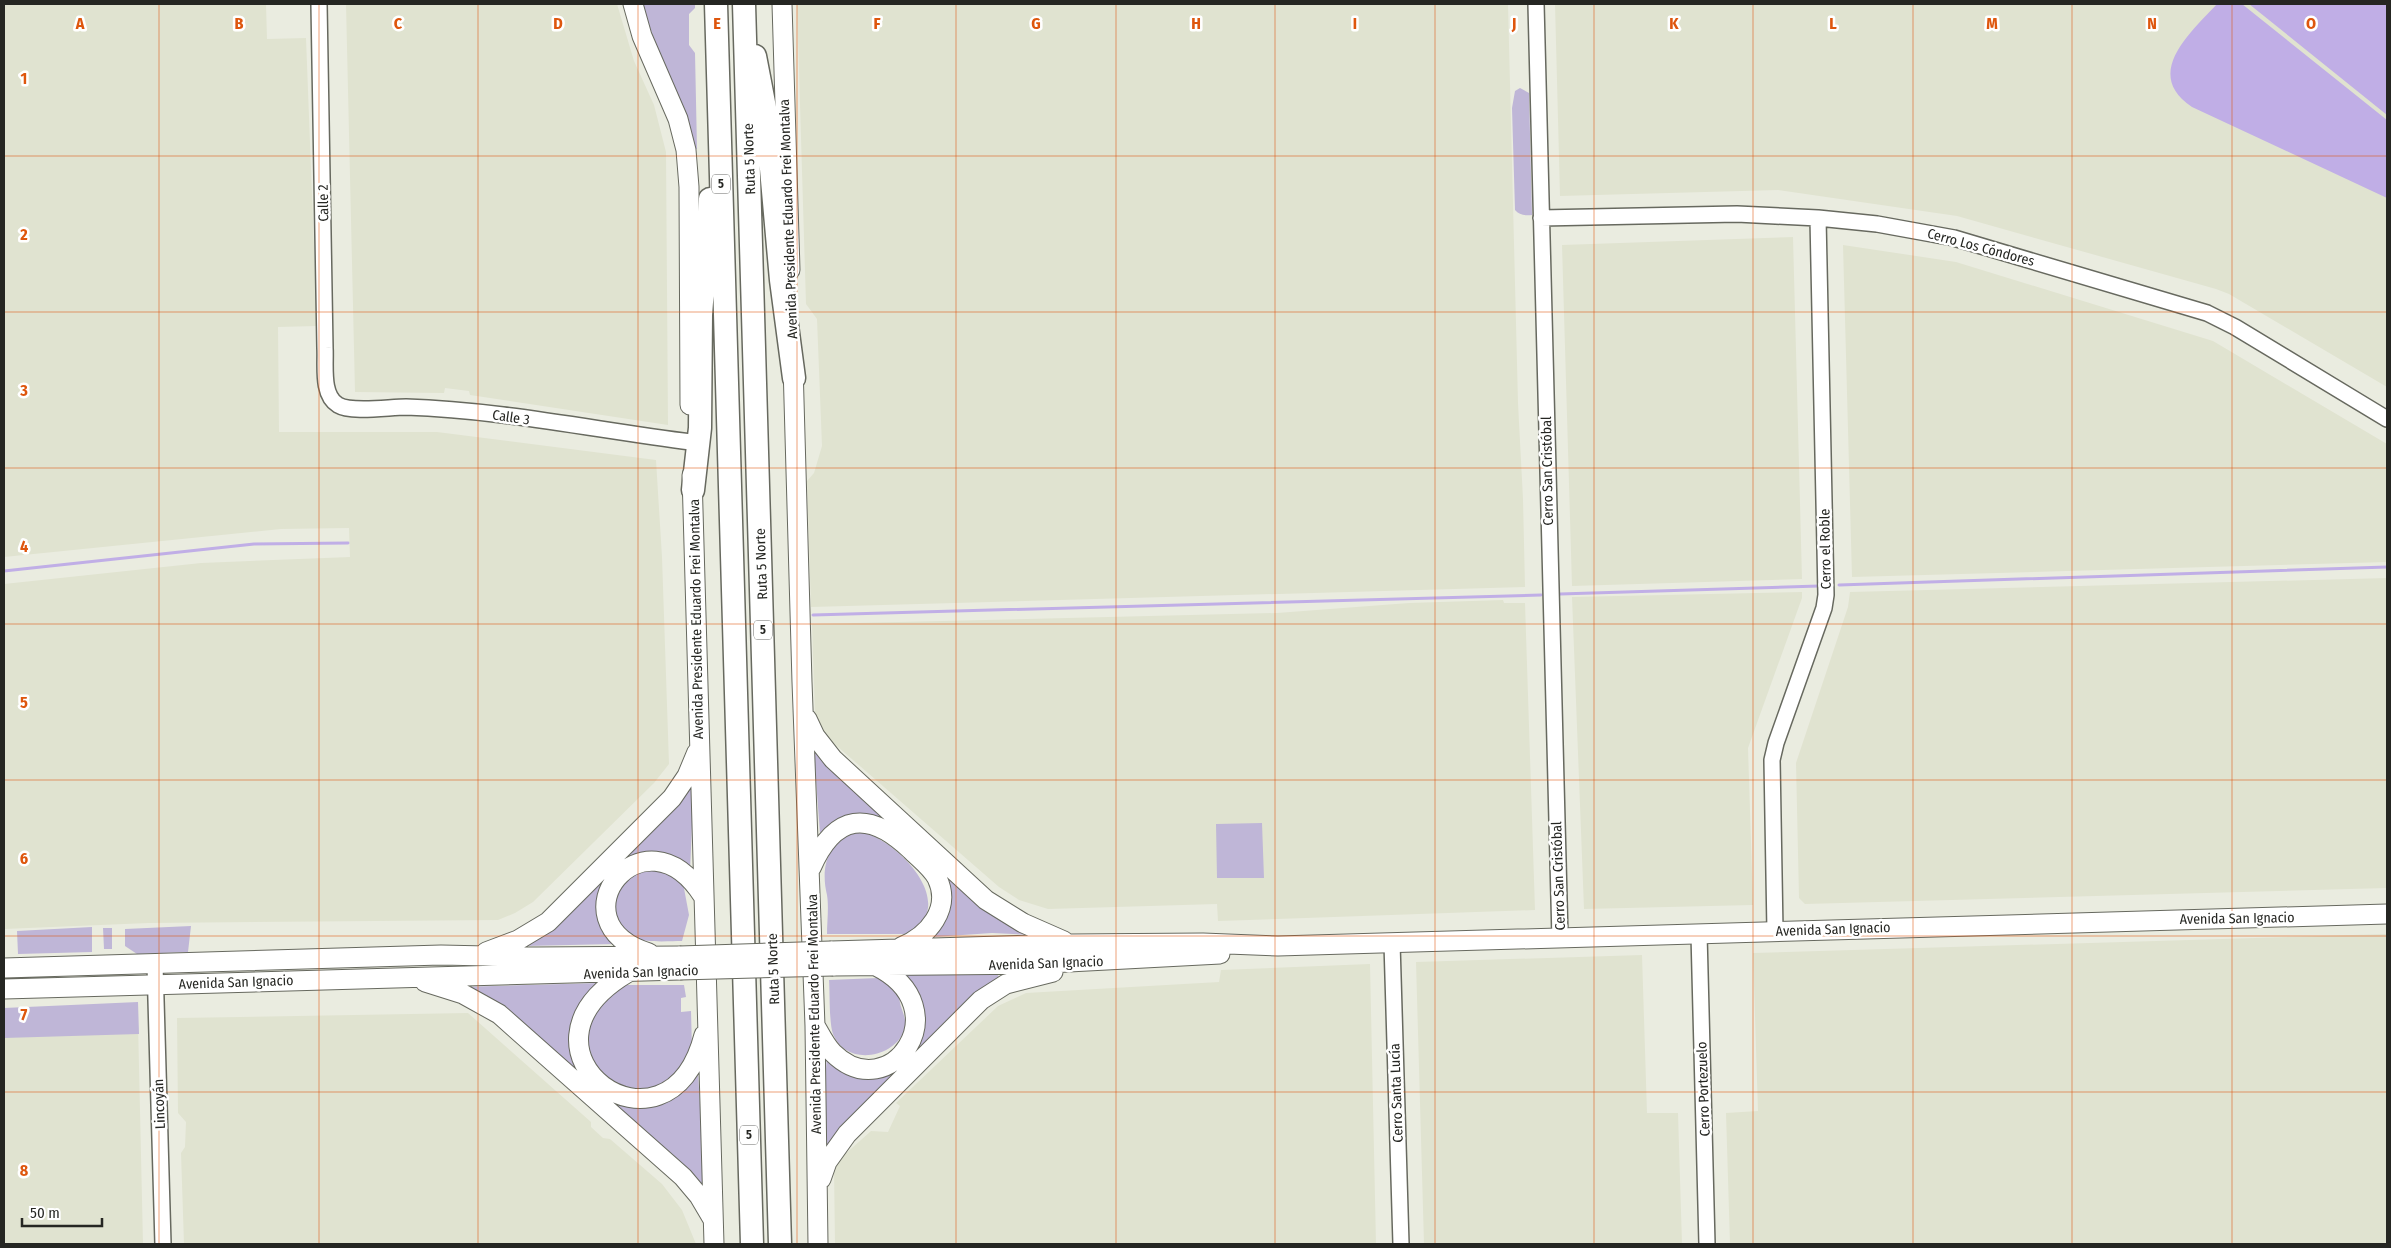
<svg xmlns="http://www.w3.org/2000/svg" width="2391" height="1248" font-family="'Fira Sans Condensed',sans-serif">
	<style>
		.built { fill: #e0e3d0 }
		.green { fill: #bfb6d7 }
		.water { fill: #c0aee6 }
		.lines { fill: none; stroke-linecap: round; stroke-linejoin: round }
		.stream { stroke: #c0aee6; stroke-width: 3 }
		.minor-casing { stroke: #67695f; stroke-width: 18 }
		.major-casing { stroke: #67695f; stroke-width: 21 }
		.highway-casing { stroke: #67695f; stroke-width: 25 }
		.minor { stroke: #fff; stroke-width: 15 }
		.major { stroke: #fff; stroke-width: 19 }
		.highway { stroke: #fff; stroke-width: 22 }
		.major-bridge-casing { stroke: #67695f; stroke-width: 21; stroke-linecap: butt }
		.major-bridge { stroke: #fff; stroke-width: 19 }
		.grid { fill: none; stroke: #de560d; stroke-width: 1; stroke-opacity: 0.55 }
		.labels { text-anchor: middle; stroke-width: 5; stroke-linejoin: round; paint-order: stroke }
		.shield { fill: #fff; stroke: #666764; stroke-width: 1 }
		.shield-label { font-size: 12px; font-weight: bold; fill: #252622 }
		.street-label { font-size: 14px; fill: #252622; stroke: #fff }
		.grid-label { font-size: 16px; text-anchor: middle; font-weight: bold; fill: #de560d; stroke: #fff; stroke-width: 5; stroke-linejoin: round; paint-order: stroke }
	</style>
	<rect width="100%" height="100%" fill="#eaece0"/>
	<path class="built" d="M 4,4 L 266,4 L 267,39 L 306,38 L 317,326 L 278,327 L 279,432 L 437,432 L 656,460 L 662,557 L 669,764 L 654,783 L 533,902 L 515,913 L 498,920 L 149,923 L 4,929 L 4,584 L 201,563 L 350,557 L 349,528 L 281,529 L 4,557 Z
		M 346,4 L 617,4 L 634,61 L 654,105 L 666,152 L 668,425 L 470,395 L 469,391 L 445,388 L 444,393 L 355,392 Z
		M 797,4 L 1508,4 L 1518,403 L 1523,499 L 1525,587 L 811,607 L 807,481 L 814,473 L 822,446 L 817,319 L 806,304 Z
		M 1555,4 L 2387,4 L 2387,387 L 2229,294 L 2216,289 L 1957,216 L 1778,190 L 1560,196 Z
		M 1793,237 L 1802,579 L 1572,586 L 1562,245 Z
		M 1843,245 L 1956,262 L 2213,341 L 2387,444 L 2387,562 L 1852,577 Z
		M 2387,578 L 2387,888 L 1805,904 L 1799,898 L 1796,763 L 1848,607 L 1850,592 Z
		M 1802,592 L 1802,598 L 1748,748 L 1753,905 L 1584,909 L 1572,597 Z
		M 1503,600 L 1504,603 L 1525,603 L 1535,910 L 1218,921 L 1217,904 L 1048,909 L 1019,900 L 999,887 L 830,740 L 817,721 L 815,713 L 812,624 L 1277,613 L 1409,603 Z
		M 2387,934 L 2387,1244 L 1730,1244 L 1726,1113 L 1758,1111 L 1753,953 Z
		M 1642,955 L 1647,1113 L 1678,1113 L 1682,1244 L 1424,1244 L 1416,962 Z
		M 1370,964 L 1376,1244 L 835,1244 L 834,1168 L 843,1156 L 871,1131 L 888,1132 L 900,1106 L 896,1103 L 998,1006 L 1026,993 L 1219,982 L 1221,970 Z
		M 468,1013 L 591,1122 L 591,1127 L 603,1138 L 610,1139 L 662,1184 L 682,1210 L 696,1244 L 184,1244 L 181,1153 L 185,1147 L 186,1122 L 178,1113 L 177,1018 Z
		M 138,1022 L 143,1244 L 4,1244 L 4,1026 Z"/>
	<path class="green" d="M 642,4 L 695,4 L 695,8 L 689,14 L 689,45 L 695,53 L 697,149 L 692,150 Z
		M 1520,88 L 1529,93 L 1532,215 C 1526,216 1519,215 1515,210 L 1512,108 L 1515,91 Z
		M 813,741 L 1030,935 L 992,933 L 933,937 L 939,929 L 949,902 C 934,880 920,854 902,834 C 880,808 843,809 820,833 Z
		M 694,779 L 690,871 L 619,866 L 610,939 L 614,944 L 526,946 L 526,943 Z
		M 1262,823 L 1264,878 L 1217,878 L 1216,824 Z
		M 860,832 C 896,837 965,909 904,934 L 827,934 C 827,922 829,907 827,895 C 820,866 828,839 860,832 Z
		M 638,869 L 666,870 L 683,883 L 689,915 L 682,941 C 662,941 624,946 615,921 C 613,913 615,902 615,894 Z
		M 191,926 L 188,952 L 137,954 L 125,946 L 125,929 Z
		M 92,927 L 92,952 L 18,954 L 17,931 Z
		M 103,928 L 112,928 L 112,949 L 104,949 Z
		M 996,973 L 1001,979 L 823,1152 L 823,1109 L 827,1055 L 841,1067 L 909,1057 L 901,975 Z
		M 878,978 L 900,994 C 897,1007 909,1016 904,1031 C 893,1059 845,1066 833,1034 C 829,1023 830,993 829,980 Z
		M 599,983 L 588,994 L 574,1016 L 571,1036 L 594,1088 L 613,1101 L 638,1106 L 659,1103 L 681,1091 L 698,1073 L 706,1198 L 460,987 Z
		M 622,985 L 684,985 L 686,997 L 681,998 L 681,1012 L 691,1011 L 692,1049 L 686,1069 L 655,1094 L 609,1086 L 586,1056 L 586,1020 Z
		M 138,1002 L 139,1034 L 4,1038 L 4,1008 Z"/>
	<path class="water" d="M 2217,4 L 2242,4 L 2387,120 L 2387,198 L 2192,107 C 2142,74 2191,32 2217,4 Z
		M 2249,4 L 2385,4 L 2387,6 L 2387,115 Z"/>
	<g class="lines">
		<path class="stream" d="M 4,571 L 254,544 L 348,543
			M 1839,585 L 2387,567
			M 1560,594 L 1819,586
			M 813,615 L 1541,595"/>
		<defs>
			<path id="minor" d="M 319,4 L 325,348 C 326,365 321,395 338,405 C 351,413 389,407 406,407 C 501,410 596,430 691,442
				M 1536,4 L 1560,938
				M 1541,218 L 1737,214 L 1818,218 L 1877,224 L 1954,238 L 2207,313 L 2235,327 L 2387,419
				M 1775,931 L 1772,760 L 1776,743 L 1824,608 L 1826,595 L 1818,218
				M 1699,934 L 1707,1244
				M 1392,943 L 1401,1244
				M 155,965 L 163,1244"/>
			<path id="major" d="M 633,4 L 642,36 L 678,119 L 686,150 L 689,187 L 690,405
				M 782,4 L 790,270
				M 793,365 L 802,682 L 815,1026 L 818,1244
				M 692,475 L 714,1244
				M 807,719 L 815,736 L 833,759 L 986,900 L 1023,923 L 1064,941
				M 811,868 C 835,813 869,810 911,850 C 920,859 931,867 937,878 C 952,909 928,936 901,947
				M 831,951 L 1070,944 L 1203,943 L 1278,946 L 2387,914
				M 486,952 L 518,940 L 548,922 L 672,798 L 687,776 L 697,752
				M 649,953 C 550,922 644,803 703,896
				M 833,966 L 1031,964 L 1220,954
				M 4,968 L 441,955 L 537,957 L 680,956
				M 627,973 C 496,1051 668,1175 704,1035
				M 425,982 L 463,994 L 499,1014 L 683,1177 L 699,1196 L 712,1218
				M 4,989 L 680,970
				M 816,1027 C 821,1036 826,1046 833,1053 C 890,1109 961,1008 876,966
				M 821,1179 L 827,1162 L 847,1134 L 981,1000 L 1006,984 L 1053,972"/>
			<path id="highway" d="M 716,4 L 752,1244
				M 744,4 L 780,1244
				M 755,56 L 766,113 L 781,280 L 794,378
				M 693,490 L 700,428 L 701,315 L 710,199"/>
		</defs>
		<use href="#minor" class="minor-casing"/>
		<use href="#major" class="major-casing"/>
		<use href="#highway" class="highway-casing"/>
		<use href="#minor" class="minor"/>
		<use href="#major" class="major"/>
		<use href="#highway" class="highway"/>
		<defs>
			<path id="major-bridge" d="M 680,956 L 831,951
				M 680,970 L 833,966"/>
		</defs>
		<use href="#major-bridge" class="major-bridge-casing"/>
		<use href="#major-bridge" class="major-bridge"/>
	</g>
	<path class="grid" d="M 159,4 L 159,1244M 319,4 L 319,1244M 478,4 L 478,1244M 638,4 L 638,1244M 797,4 L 797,1244M 956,4 L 956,1244M 1116,4 L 1116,1244M 1275,4 L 1275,1244M 1435,4 L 1435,1244M 1594,4 L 1594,1244M 1753,4 L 1753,1244M 1913,4 L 1913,1244M 2072,4 L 2072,1244M 2232,4 L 2232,1244M 4,156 L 2387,156M 4,312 L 2387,312M 4,468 L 2387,468M 4,624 L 2387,624M 4,780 L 2387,780M 4,936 L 2387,936M 4,1092 L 2387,1092"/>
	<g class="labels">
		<g class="shield">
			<rect x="712" y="174.5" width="18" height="19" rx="4"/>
			<rect x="754" y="620.5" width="18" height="19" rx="4"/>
			<rect x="740" y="1125.5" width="18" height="19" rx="4"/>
		</g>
		<g class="shield-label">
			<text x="721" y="188">5</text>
			<text x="763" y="634">5</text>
			<text x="749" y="1139">5</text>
		</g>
		<g class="street-label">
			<text transform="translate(749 159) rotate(-92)" y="5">Ruta 5 Norte</text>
			<text transform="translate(323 203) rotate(-91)" y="5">Calle 2</text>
			<text transform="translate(788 219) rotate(-92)" y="5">Avenida Presidente Eduardo Frei Montalva</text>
			<text transform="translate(1981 247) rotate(15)" y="5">Cerro Los Cóndores</text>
			<text transform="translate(511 417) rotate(8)" y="5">Calle 3</text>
			<text transform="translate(1547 471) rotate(-91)" y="5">Cerro San Cristóbal</text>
			<text transform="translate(1825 549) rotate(-91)" y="5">Cerro el Roble</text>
			<text transform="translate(761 564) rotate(-92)" y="5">Ruta 5 Norte</text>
			<text transform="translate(696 619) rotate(-91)" y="5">Avenida Presidente Eduardo Frei Montalva</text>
			<text transform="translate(1558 876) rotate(-92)" y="5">Cerro San Cristóbal</text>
			<text transform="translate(2237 918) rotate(-1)" y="5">Avenida San Ignacio</text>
			<text transform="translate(1833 929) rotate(-2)" y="5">Avenida San Ignacio</text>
			<text transform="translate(1046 963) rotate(-2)" y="5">Avenida San Ignacio</text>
			<text transform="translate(773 969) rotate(-92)" y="5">Ruta 5 Norte</text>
			<text transform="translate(641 972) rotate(-2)" y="5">Avenida San Ignacio</text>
			<text transform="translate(236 982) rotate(-2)" y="5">Avenida San Ignacio</text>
			<text transform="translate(814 1014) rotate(-91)" y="5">Avenida Presidente Eduardo Frei Montalva</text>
			<text transform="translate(1703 1089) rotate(-92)" y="5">Cerro Portezuelo</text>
			<text transform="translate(1396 1093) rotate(-92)" y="5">Cerro Santa Lucía</text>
			<text transform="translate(159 1104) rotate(-92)" y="5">Lincoyán</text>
		</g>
	</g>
	<g class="grid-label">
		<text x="80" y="29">A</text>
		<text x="239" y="29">B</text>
		<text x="398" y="29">C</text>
		<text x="558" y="29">D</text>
		<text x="717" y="29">E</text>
		<text x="877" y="29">F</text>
		<text x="1036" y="29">G</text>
		<text x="1196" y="29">H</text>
		<text x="1355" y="29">I</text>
		<text x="1514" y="29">J</text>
		<text x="1674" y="29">K</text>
		<text x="1833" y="29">L</text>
		<text x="1992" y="29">M</text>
		<text x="2152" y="29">N</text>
		<text x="2311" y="29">O</text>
		<text x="24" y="84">1</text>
		<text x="24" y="240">2</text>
		<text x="24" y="396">3</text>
		<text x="24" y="552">4</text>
		<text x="24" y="708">5</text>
		<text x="24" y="864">6</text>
		<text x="24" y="1020">7</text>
		<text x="24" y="1176">8</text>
	</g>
	<rect width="2391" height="1248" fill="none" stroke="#252622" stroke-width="10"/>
	<path d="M22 1218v8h80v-8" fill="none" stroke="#252622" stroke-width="2.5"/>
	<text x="30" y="1218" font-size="15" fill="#252622" stroke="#ffffff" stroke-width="4" paint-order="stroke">50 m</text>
</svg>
